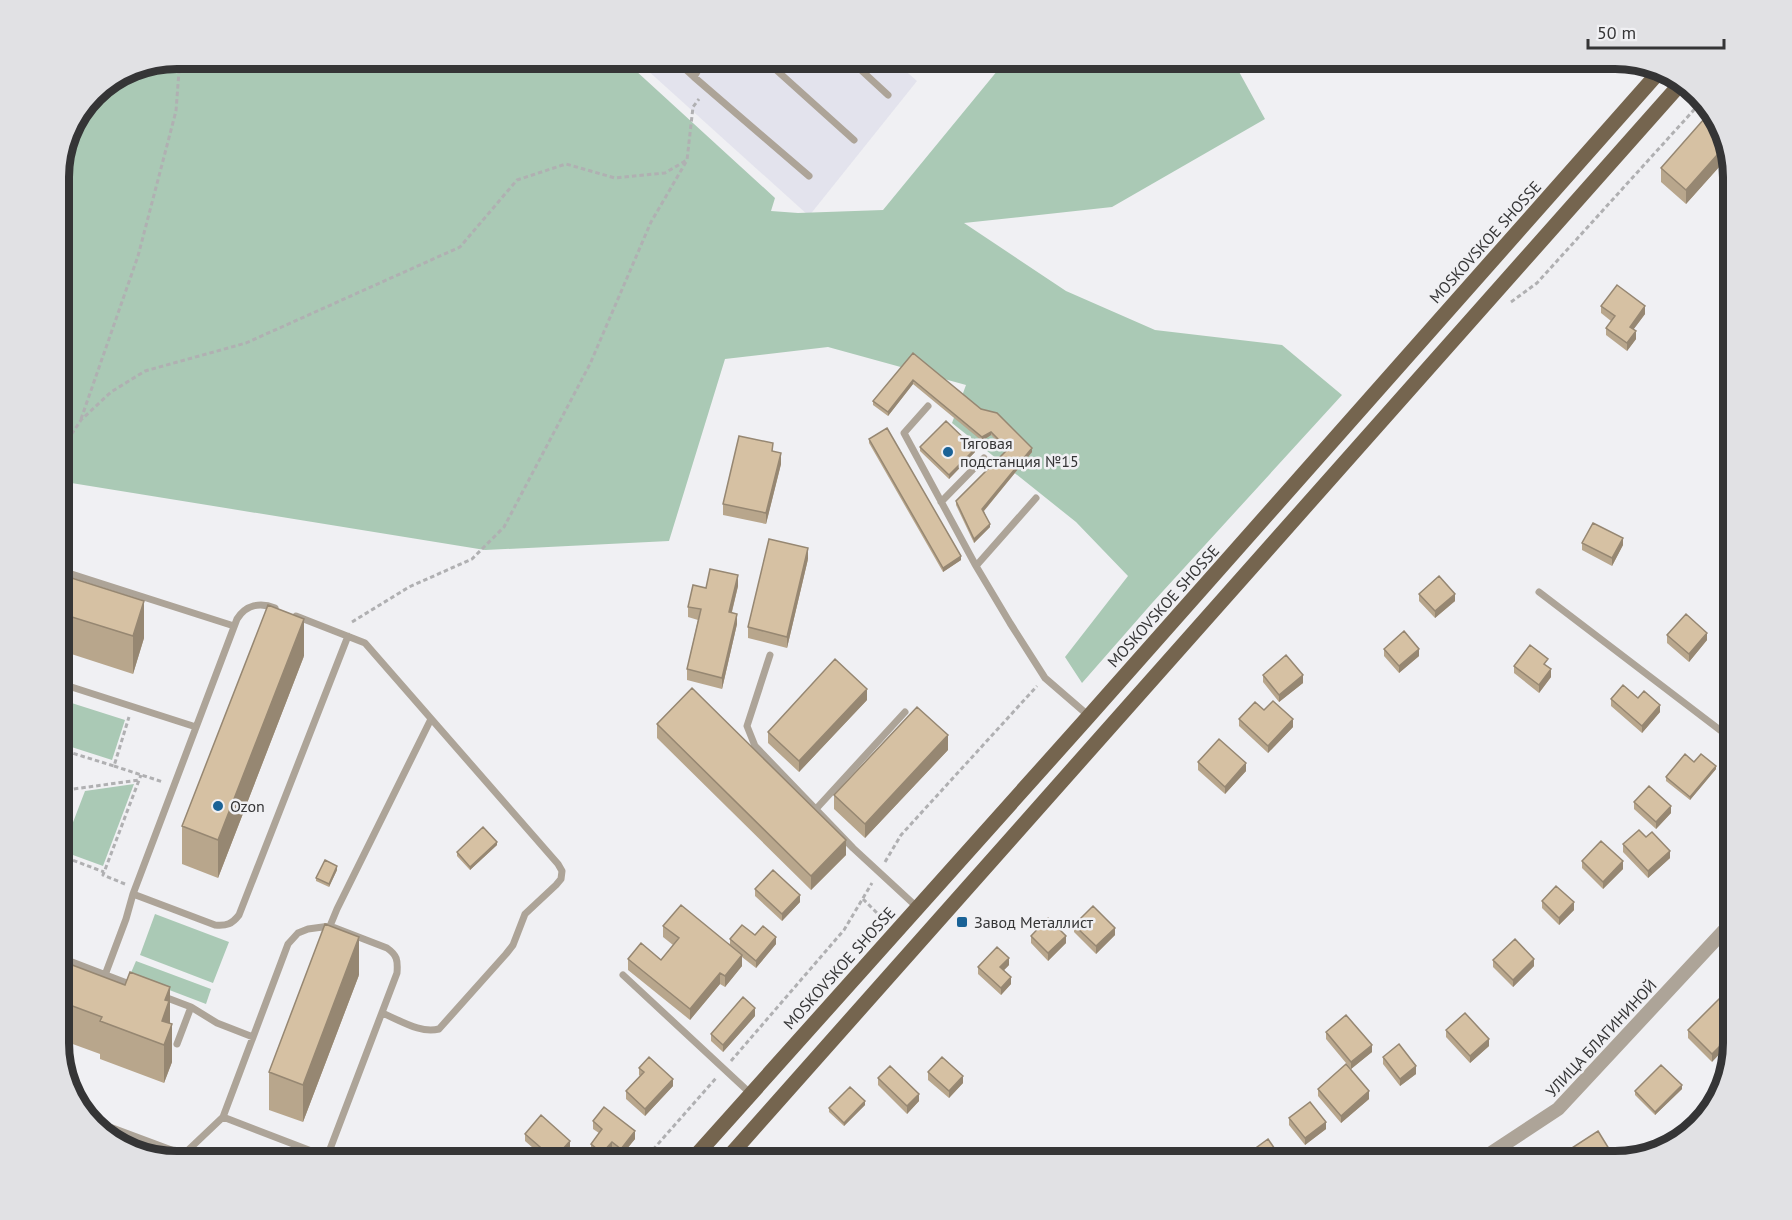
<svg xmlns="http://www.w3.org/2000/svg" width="1792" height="1220" font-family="'PT Sans',sans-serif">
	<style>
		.built { fill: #e3e3ed }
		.green { fill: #aac9b5 }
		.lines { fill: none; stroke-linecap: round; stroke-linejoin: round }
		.path { stroke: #b0b0b2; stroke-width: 3; stroke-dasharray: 4.5 3; stroke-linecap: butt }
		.lane { stroke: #ada498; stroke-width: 7 }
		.street { stroke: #ada498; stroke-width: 14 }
		.primary { stroke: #75654f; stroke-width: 15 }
		.wall { fill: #b8a68c }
		.shaded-wall { fill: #968772 }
		.building { fill: #d6c1a3; stroke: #968772; stroke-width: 1.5 }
		.poi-dot { fill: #1a6296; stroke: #f0f0f3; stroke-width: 2 }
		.labels { text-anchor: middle; stroke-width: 5; stroke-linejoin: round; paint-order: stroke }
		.street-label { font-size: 16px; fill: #353536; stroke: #f0f0f3 }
		.poi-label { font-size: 16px; fill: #353536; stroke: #f0f0f3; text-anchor: start }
		.rim { fill: none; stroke: #353536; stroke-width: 8 }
	</style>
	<rect width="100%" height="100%" fill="#f0f0f3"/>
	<path class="built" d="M 635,59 L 892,59 L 917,81 L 809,216 Z"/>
	<path class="green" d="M 177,59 L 623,59 L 775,198 L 771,211 L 798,213 L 883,210 L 1007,59 L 1232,59 L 1265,119 L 1112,207 L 964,223 L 1066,291 L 1155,330 L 1282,345 L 1342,395 L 1153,602 L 1082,683 L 1065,657 L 1128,576 L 1076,522 L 952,423 L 966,385 L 828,347 L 725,359 L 669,541 L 485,550 L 59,481 L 59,170 L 71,125 L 94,93 L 132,67 Z
		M 59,699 L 125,720 L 112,760 L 59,743 Z
		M 134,784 L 103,866 L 62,851 L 85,791 Z
		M 155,914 L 229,942 L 213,983 L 140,955 Z
		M 136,961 L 211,989 L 206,1004 L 130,975 Z"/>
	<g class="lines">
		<path class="path" d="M 1511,302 L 1537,283 L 1702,101
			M 81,419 L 138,256 L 176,111 L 180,58
			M 59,453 L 81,420 L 111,392 L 145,371 L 246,343 L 460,247 L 517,180 L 566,164 L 615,178 L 665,173 L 687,160 L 693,107 L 699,99
			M 352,622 L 409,587 L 472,559 L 504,527 L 590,364 L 651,222 L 686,162
			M 59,749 L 114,766 L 129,717
			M 114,766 L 163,782
			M 59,791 L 139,780
			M 59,855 L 104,872
			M 885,862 L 901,835 L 1037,686
			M 125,884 L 103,875 L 141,775
			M 863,899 L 882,918 L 882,923
			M 59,935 L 67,938
			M 731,1061 L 844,930 L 872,883
			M 643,1161 L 717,1077"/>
		<path class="lane" d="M 673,58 L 694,77 L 705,58
			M 763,58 L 854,140
			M 848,58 L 888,95
			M 694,77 L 809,176
			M 928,406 L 904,433 L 976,566 L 1010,623 L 1045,678 L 1089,716
			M 941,502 L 984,458
			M 976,566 L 1036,498
			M 59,570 L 234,626
			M 1539,592 L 1733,740
			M 296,616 L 365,643 L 558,864 L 562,871 L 561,879 L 556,885 L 525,914 L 513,945 L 506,954 L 439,1029 C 420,1034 400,1020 382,1013
			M 770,655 L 747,726 L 755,746 L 853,848 L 918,908
			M 59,683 L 196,727
			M 816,809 L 905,712
			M 133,894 L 215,925 C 227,926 232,924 239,915 L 348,636
			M 330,926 L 337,909 L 431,719
			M 59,957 L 132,985
			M 105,975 L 126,919 L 133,894 L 237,619 C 246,605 260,602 275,608
			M 623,975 L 751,1094
			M 162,996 L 191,1007 L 217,1023 L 253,1037
			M 177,1044 L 191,1007
			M 91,1120 L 201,1161
			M 179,1161 L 183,1155 L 223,1117
			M 325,1161 L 327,1157 L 397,973 C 398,960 397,955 387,948 L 330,926 L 308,929 L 298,933 L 288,944 L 223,1117 L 327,1157"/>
		<path class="street" d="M 1479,1161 L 1558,1109 L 1733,921"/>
		<path class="primary" d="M 691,1161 L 1089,716 L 1659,72
			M 725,1161 L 1683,81"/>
	</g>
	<path class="wall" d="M 1718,118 L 1728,157 L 1686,204 L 1661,182 L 1661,168 Z
		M 1601,306 L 1645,314 L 1633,330 L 1636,339 L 1627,351 L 1606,335 L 1606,328 L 1611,321 L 1601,313 Z
		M 913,353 L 1032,452 L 984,511 L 990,527 L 974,543 L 956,505 L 956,501 L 1006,451 L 991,435 L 982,441 L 913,384 L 888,416 L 873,405 L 873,401 Z
		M 869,439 L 961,560 L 943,572 L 869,443 Z
		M 920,447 L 975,452 L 949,479 L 920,451 Z
		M 773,451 L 781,464 L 766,524 L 723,515 L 723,504 Z
		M 1582,543 L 1623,545 L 1612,566 L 1582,550 Z
		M 808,559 L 787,648 L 748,638 L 748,627 Z
		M 59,574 L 144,638 L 133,674 L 59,650 Z
		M 738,586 L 732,612 L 737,624 L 722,689 L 687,680 L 687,669 L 698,620 L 688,617 L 688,607 L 706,588 Z
		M 1419,594 L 1455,601 L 1435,618 L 1419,601 Z
		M 1667,635 L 1707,640 L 1689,662 L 1667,643 Z
		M 1384,649 L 1419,656 L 1399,673 L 1384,656 Z
		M 304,656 L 218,878 L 182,864 L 182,826 Z
		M 1514,666 L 1548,666 L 1551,677 L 1539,693 L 1514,673 Z
		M 1263,675 L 1303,683 L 1279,702 L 1263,682 Z
		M 1638,698 L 1660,712 L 1642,733 L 1611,706 L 1611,699 Z
		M 867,700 L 799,772 L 768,743 L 768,732 Z
		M 1264,710 L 1293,727 L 1268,753 L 1239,726 L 1239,719 Z
		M 657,724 L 846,855 L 811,890 L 657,738 Z
		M 948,750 L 865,838 L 834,809 L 834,795 Z
		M 1198,762 L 1246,771 L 1225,794 L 1198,770 Z
		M 1694,762 L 1716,769 L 1690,800 L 1666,781 L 1666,777 Z
		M 1634,802 L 1671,813 L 1656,829 L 1634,809 Z
		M 1646,837 L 1670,858 L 1648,878 L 1623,852 L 1623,844 Z
		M 497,845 L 470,870 L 457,856 L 457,852 Z
		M 1582,861 L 1623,869 L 1603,889 L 1582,868 Z
		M 337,870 L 329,887 L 316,881 L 316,878 Z
		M 755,889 L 800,902 L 782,921 L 755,896 Z
		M 1542,901 L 1574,910 L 1559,925 L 1542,908 Z
		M 1074,925 L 1115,935 L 1096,954 L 1074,932 Z
		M 663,926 L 730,944 L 730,939 L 755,935 L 776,944 L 756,968 L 742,957 L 742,966 L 725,987 L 720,984 L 690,1020 L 628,970 L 628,959 L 661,960 L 673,945 L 663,937 Z
		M 1031,936 L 1066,943 L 1048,961 L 1031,943 Z
		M 59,960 L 170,1024 L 172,1062 L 164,1083 L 100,1059 L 100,1054 L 59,1039 Z
		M 1493,960 L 1534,966 L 1513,987 L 1493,967 Z
		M 1009,965 L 1004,970 L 1011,984 L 1001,995 L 978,974 L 978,967 Z
		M 359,975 L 303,1122 L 269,1110 L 269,1072 Z
		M 1722,996 L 1712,1062 L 1688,1038 L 1688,1030 Z
		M 755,1016 L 723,1052 L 711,1041 L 711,1034 Z
		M 1446,1030 L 1489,1046 L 1470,1063 L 1446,1037 Z
		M 1326,1032 L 1372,1052 L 1351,1069 L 1326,1039 Z
		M 1383,1057 L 1416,1074 L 1400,1086 L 1383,1064 Z
		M 639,1068 L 673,1086 L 645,1116 L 626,1099 L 626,1091 L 640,1076 L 639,1075 Z
		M 928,1072 L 963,1083 L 949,1098 L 928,1080 Z
		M 878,1078 L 919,1101 L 907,1114 L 878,1085 Z
		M 1318,1089 L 1369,1099 L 1341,1123 L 1318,1096 Z
		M 1682,1089 L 1655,1115 L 1635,1095 L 1635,1091 Z
		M 865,1105 L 844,1126 L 829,1112 L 829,1108 Z
		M 1289,1118 L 1326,1129 L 1305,1145 L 1289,1125 Z
		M 593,1121 L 635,1139 L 621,1156 L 612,1149 L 602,1160 L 591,1151 L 591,1144 L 599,1133 L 593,1129 Z
		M 525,1134 L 570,1148 L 558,1161 L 548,1161 L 525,1141 Z"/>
	<path class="shaded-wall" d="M 1725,146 L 1728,157 L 1686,204 L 1686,190 Z
		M 1645,306 L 1645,314 L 1630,334 L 1630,327 Z
		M 1636,331 L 1636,339 L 1627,351 L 1627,343 Z
		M 913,380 L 913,384 L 888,416 L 888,412 Z
		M 991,432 L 991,435 L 982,441 L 982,437 Z
		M 1032,448 L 1032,452 L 982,513 L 982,509 Z
		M 975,449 L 975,452 L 949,479 L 949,475 Z
		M 781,453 L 781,464 L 766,524 L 766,513 Z
		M 990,524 L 990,527 L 974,543 L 974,539 Z
		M 1623,538 L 1623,545 L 1612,566 L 1612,558 Z
		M 808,548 L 808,559 L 787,648 L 787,637 Z
		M 961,556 L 961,560 L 943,572 L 943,568 Z
		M 738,575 L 738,586 L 729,623 L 729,612 Z
		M 1455,594 L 1455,601 L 1435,618 L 1435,611 Z
		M 144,601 L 144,638 L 133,674 L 133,636 Z
		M 737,614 L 737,624 L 722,689 L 722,678 Z
		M 304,619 L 304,656 L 218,878 L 218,840 Z
		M 1707,633 L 1707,640 L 1689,662 L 1689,654 Z
		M 1419,649 L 1419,656 L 1399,673 L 1399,666 Z
		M 1551,669 L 1551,677 L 1539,693 L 1539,685 Z
		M 1303,675 L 1303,683 L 1279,702 L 1279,695 Z
		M 867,689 L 867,700 L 799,772 L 799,761 Z
		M 1660,705 L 1660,712 L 1642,733 L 1642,726 Z
		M 1293,719 L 1293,727 L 1268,753 L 1268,746 Z
		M 948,735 L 948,750 L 865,838 L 865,824 Z
		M 1246,763 L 1246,771 L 1225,794 L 1225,787 Z
		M 1716,766 L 1716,769 L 1690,800 L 1690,797 Z
		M 1671,806 L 1671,813 L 1656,829 L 1656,822 Z
		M 846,840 L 846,855 L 811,890 L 811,876 Z
		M 497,842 L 497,845 L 470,870 L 470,867 Z
		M 1670,851 L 1670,858 L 1648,878 L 1648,871 Z
		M 1623,861 L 1623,869 L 1603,889 L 1603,882 Z
		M 337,866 L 337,870 L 329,887 L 329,884 Z
		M 800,895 L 800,902 L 782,921 L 782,914 Z
		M 1574,902 L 1574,910 L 1559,925 L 1559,918 Z
		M 1115,928 L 1115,935 L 1096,954 L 1096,946 Z
		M 1066,936 L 1066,943 L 1048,961 L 1048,953 Z
		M 359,937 L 359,975 L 303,1122 L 303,1085 Z
		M 776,937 L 776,944 L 756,968 L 756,961 Z
		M 742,955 L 742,966 L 725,987 L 725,976 Z
		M 1009,958 L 1009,965 L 1000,974 L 1000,967 Z
		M 1534,959 L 1534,966 L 1513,987 L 1513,980 Z
		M 720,973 L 720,984 L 690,1020 L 690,1009 Z
		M 1011,977 L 1011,984 L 1001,995 L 1001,988 Z
		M 170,987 L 170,1025 L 172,1024 L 172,1062 L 164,1083 L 164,1045 L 162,1021 L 165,1000 Z
		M 755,1008 L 755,1016 L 723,1052 L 723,1045 Z
		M 1733,1033 L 1733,1040 L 1712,1062 L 1712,1054 Z
		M 1489,1039 L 1489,1046 L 1470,1063 L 1470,1056 Z
		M 1372,1045 L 1372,1052 L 1351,1069 L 1351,1062 Z
		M 1416,1066 L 1416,1074 L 1400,1086 L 1400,1079 Z
		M 963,1076 L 963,1083 L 949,1098 L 949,1091 Z
		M 673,1079 L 673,1086 L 645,1116 L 645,1109 Z
		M 1682,1085 L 1682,1089 L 1655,1115 L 1655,1112 Z
		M 1369,1091 L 1369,1099 L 1341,1123 L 1341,1116 Z
		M 919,1094 L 919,1101 L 907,1114 L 907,1106 Z
		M 865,1101 L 865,1105 L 844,1126 L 844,1123 Z
		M 1326,1122 L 1326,1129 L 1305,1145 L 1305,1138 Z
		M 635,1131 L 635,1139 L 621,1156 L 621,1149 Z
		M 570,1141 L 570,1148 L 558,1161 L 554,1161 L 554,1159 Z
		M 612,1142 L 612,1149 L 602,1160 L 602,1153 Z
		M 1279,1155 L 1279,1161 L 1270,1161 Z
		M 1614,1157 L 1614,1160 L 1613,1161 L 1607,1161 Z"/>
	<path class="building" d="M 1711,111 L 1718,118 L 1725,146 L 1686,190 L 1661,168 Z
		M 1617,285 L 1645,306 L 1630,327 L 1636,331 L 1627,343 L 1606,328 L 1615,316 L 1601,306 Z
		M 913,353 L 981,409 L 997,413 L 1032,448 L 982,509 L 990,524 L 974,539 L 956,501 L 1008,449 L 991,432 L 982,437 L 913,380 L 888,412 L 873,401 Z
		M 946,421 L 975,449 L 949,475 L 920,447 Z
		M 887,428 L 961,556 L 943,568 L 869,439 Z
		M 739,436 L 773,443 L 772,451 L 781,453 L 766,513 L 723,504 Z
		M 1593,523 L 1623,538 L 1612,558 L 1582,543 Z
		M 769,539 L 808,548 L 787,637 L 748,627 Z
		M 710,569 L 738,575 L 729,612 L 737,614 L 722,678 L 687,669 L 701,609 L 688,607 L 693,585 L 706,588 Z
		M 59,574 L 144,601 L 133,636 L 59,613 Z
		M 1439,576 L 1455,594 L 1435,611 L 1419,594 Z
		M 268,605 L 304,619 L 218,840 L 182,826 Z
		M 1686,614 L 1707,633 L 1689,654 L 1667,635 Z
		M 1404,631 L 1419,649 L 1399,666 L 1384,649 Z
		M 1530,645 L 1548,659 L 1544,664 L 1551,669 L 1539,685 L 1514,666 Z
		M 1286,655 L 1303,675 L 1279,695 L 1263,675 Z
		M 835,659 L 867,689 L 799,761 L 768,732 Z
		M 1623,685 L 1638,698 L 1644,691 L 1660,705 L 1642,726 L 1611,699 Z
		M 692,688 L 846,840 L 811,876 L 657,724 Z
		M 1273,701 L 1293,719 L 1268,746 L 1239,719 L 1255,702 L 1264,710 Z
		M 917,707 L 948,735 L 865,824 L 834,795 Z
		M 1219,739 L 1246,763 L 1225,787 L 1198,762 Z
		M 1685,754 L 1694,762 L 1701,754 L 1716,766 L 1690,797 L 1666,777 Z
		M 1649,786 L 1671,806 L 1656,822 L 1634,802 Z
		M 483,827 L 497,842 L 470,867 L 457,852 Z
		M 1639,830 L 1646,837 L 1652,832 L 1670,851 L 1648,871 L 1623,844 Z
		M 1601,841 L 1623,861 L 1603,882 L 1582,861 Z
		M 325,860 L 337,866 L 329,884 L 316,878 Z
		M 773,870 L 800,895 L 782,914 L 755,889 Z
		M 1556,886 L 1574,902 L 1559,918 L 1542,901 Z
		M 681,905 L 742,955 L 725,976 L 720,973 L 690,1009 L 628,959 L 641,943 L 661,960 L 679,938 L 663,926 Z
		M 1093,906 L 1115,928 L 1096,946 L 1074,925 Z
		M 1048,918 L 1066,936 L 1048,953 L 1031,936 Z
		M 325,924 L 359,937 L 303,1085 L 269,1072 Z
		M 742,925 L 755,935 L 763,926 L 776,937 L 756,961 L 730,939 Z
		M 1515,939 L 1534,959 L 1513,980 L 1493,960 Z
		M 997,947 L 1009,958 L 1000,967 L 1011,977 L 1001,988 L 978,967 Z
		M 59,960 L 125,985 L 130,972 L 170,987 L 165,1000 L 169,1001 L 162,1021 L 172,1024 L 164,1045 L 100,1021 L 102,1017 L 59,1001 Z
		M 1722,996 L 1733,1007 L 1733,1033 L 1712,1054 L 1688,1030 Z
		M 743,997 L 755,1008 L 723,1045 L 711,1034 Z
		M 1465,1013 L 1489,1039 L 1470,1056 L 1446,1030 Z
		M 1346,1015 L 1372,1045 L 1351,1062 L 1326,1032 Z
		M 1399,1044 L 1416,1066 L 1400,1079 L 1383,1057 Z
		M 649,1057 L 673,1079 L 645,1109 L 626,1091 L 644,1072 L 639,1068 Z
		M 942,1057 L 963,1076 L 949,1091 L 928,1072 Z
		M 1346,1064 L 1369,1091 L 1341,1116 L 1318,1089 Z
		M 1661,1065 L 1682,1085 L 1655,1112 L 1635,1091 Z
		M 890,1066 L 919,1094 L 907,1106 L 878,1078 Z
		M 850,1087 L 865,1101 L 844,1123 L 829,1108 Z
		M 1310,1102 L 1326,1122 L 1305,1138 L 1289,1118 Z
		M 604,1107 L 635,1131 L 621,1149 L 612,1142 L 602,1153 L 591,1144 L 602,1129 L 593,1121 Z
		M 541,1115 L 570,1141 L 554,1159 L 525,1134 Z
		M 1598,1131 L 1614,1157 L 1607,1161 L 1561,1161 L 1558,1157 Z
		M 1268,1139 L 1279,1155 L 1270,1161 L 1238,1161 Z"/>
	<g class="poi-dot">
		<circle cx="948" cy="452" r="6"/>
		<circle cx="218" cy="806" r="6"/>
		<rect x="956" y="916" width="12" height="12" rx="3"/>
	</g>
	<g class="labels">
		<g class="street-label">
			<text transform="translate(1485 242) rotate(-48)" y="6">MOSKOVSKOE SHOSSE</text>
			<text transform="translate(1163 606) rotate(-48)" y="6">MOSKOVSKOE SHOSSE</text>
			<text transform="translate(839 968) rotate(-48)" y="6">MOSKOVSKOE SHOSSE</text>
			<text transform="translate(1601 1038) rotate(-47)" y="6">УЛИЦА БЛАГИНИНОЙ</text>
		</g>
		<g class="poi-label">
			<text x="960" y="449">Тяговая<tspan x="960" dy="18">подстанция №15</tspan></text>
			<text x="230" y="812">Ozon</text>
			<text x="974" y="928">Завод Металлист</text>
		</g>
	</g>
	<path d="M0 0H1792V1220H0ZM177 69H1615A108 108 0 0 1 1723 177V1043A108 108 0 0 1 1615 1151H177A108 108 0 0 1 69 1043V177A108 108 0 0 1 177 69Z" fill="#e1e1e4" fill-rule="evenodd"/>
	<path class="rim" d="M177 69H1615A108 108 0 0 1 1723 177V1043A108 108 0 0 1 1615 1151H177A108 108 0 0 1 69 1043V177A108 108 0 0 1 177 69Z"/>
	<path d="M1588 39v9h136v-9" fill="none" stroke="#353536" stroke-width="3"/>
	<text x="1597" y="39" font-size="18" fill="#353536" stroke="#f0f0f3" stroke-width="4.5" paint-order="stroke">50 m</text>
</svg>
